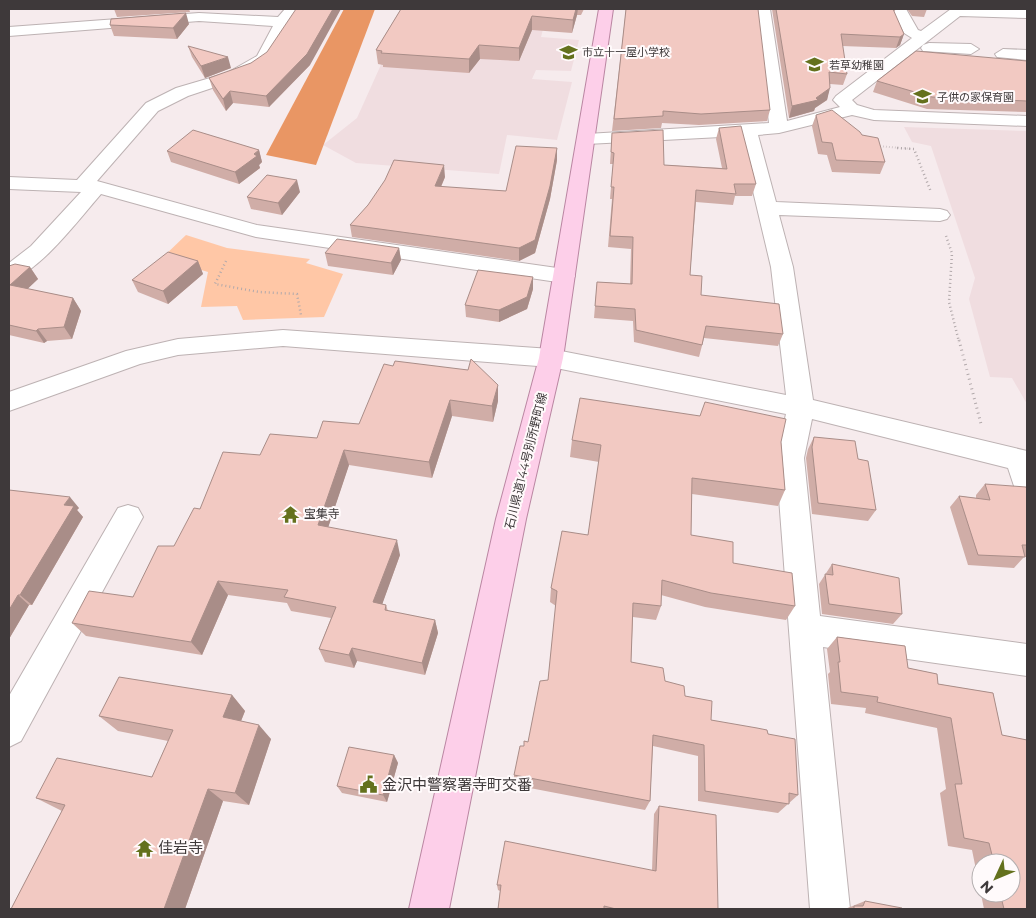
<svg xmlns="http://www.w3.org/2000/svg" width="1036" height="918" font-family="Montserrat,'Noto Sans JP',sans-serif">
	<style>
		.built { fill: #f0dde0 }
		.green { fill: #ffc7a6 }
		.forest { fill: #e99664 }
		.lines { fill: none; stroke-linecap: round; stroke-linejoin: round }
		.minor-casing { stroke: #bdb2b3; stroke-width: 2 }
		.major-casing { stroke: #ba86a2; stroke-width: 2 }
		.path-far2 { stroke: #b2a9ab; stroke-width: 2; stroke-dasharray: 0.5 2.5; stroke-linecap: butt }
		.path-far1 { stroke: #b2a9ab; stroke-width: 2.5; stroke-dasharray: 1 3; stroke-linecap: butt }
		.path { stroke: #b2a9ab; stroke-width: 3; stroke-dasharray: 1 4; stroke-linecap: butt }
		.minor { fill: #fff; fill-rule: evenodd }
		.major { fill: #fdcfe9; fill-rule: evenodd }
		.wall { fill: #d0ada7; fill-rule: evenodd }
		.shaded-wall { fill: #a98d88 }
		.building { fill: #f2c9c2; stroke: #a98d88 }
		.labels { text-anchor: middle; stroke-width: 4; stroke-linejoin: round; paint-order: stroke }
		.far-poi-label { font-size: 11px; fill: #3e393a; stroke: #fffafb; text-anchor: start }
		.street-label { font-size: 12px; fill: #3e393a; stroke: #fffafb }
		.poi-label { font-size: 12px; fill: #3e393a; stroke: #fffafb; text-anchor: start }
		.near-poi-label { font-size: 15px; fill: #3e393a; stroke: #fffafb; text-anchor: start }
	</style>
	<rect width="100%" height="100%" fill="#f6ebed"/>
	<path class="built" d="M 406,9 L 548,9 L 541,37 L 579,40 L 571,71 L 536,70 L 532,79 L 572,82 L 557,140 L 507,135 L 499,174 L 356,163 L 323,145 L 357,118 Z
		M 904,127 L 1027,131 L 1027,404 L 1012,378 L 990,377 L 969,299 L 975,278 L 931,146 L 912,142 Z"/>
	<path class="green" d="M 186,235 L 227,248 L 310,259 L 306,263 L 343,274 L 324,317 L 243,320 L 237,306 L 201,307 L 208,272 L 162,258 Z"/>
	<path class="forest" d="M 344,9 L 375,9 L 316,165 L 266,155 Z"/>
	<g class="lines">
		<defs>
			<path id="minor" d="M 285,9 L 300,9 L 289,23 L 269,62 L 239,79 L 188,96 L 158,111 L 97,181 L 257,225 L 564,269 L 572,271 L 575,276 L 572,281 L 564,283 L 256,237 L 101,194 C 80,218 39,273 9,280 L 9,263 L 31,246 L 81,192 L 9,189 L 9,177 L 77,180 L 146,103 L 176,88 L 227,73 L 257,56 L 273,26 L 199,21 L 9,36 L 9,27 L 199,13 L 278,17 Z
				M 756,9 L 770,9 L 787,121 L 840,107 L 833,100 L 836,96 L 912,38 L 904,33 L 892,9 L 906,9 L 918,30 L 921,31 L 951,9 L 1027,10 L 1027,18 L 960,16 L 852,100 L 857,105 L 874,110 L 1027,116 L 1027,126 L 874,120 L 852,115 L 779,133 L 758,135 L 776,202 L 940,209 L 947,211 L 950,215 L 947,219 L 940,221 L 779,215 L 793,267 L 813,400 L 1027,451 L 1027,498 L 1017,495 L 1008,468 L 812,419 L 804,458 L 820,616 L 1027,644 L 1027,676 L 823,647 L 850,909 L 810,909 L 776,458 L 786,414 L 551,367 L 283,346 L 178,355 L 140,364 L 9,411 L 9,392 L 126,351 L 178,339 L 283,330 L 551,349 L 786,395 L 771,267 L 740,136 L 587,144 L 581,143 L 578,139 L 581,135 L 587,134 L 769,123 Z
				M 929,43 L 971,44 L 979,49 L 971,54 L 923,51 L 921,48 L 923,45 Z
				M 1003,49 L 1027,50 L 1027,60 L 997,57 L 995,54 Z
				M 128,505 L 138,508 L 143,517 L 21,741 L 9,747 L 9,696 L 118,508 Z"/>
			<path id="major" d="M 599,9 L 613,9 L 563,358 L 526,519 L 449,909 L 409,909 L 496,519 L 539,358 Z"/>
		</defs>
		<use href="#minor" class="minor-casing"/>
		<use href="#major" class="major-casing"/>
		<path class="path-far2" d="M 877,146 L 912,149"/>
		<path class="path-far1" d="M 897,148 L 914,149 L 931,192
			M 946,236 L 952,253 L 949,302 L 959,342
			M 226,261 L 215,284 L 259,292 L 297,294 L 301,315"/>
		<path class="path" d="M 959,340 L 981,424"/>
		<use href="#minor" class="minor"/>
		<use href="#major" class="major"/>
	</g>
	<path class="wall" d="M 114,9 L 189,9 L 190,12 L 117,17 Z
		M 401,9 L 584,9 L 581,15 L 577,15 L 572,33 L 532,30 L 519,61 L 480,59 L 469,73 L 383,67 L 383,65 L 378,64 L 376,50 Z
		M 626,9 L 770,110 L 767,121 L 699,125 L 662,123 L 661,128 L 612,131 Z
		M 772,9 L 896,9 L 894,12 L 904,34 L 900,45 L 896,48 L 842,46 L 847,74 L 843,85 L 830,84 L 827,100 L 815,108 L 814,111 L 789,118 Z
		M 907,9 L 927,9 L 924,17 L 912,16 Z
		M 189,24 L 177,39 L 114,36 L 110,25 Z
		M 188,46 L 231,68 L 205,78 L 192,57 Z
		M 1027,61 L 1027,112 L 927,109 L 873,92 L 877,81 Z
		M 310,65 L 269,107 L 233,103 L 226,111 L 213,90 L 209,78 Z
		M 816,115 L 862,135 L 885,162 L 880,174 L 832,172 L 827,155 L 818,154 L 812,126 Z
		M 719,128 L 756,184 L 752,196 L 735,196 L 733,205 L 696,202 L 690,275 L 701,295 L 783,334 L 778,346 L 704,338 L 699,357 L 634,342 L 633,321 L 594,318 L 597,282 L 630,284 L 631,249 L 608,247 L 612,199 L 610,199 L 613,164 L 610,164 L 612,133 L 664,165 L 722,168 L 716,139 Z
		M 259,150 L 262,162 L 259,165 L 260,168 L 239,184 L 171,162 L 167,151 Z
		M 557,160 L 550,199 L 535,253 L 519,261 L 352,237 L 350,225 L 445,177 L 441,187 L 506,191 Z
		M 300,192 L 282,215 L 251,209 L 247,197 Z
		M 399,248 L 401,260 L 393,275 L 328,266 L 325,253 Z
		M 198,261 L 203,274 L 168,304 L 138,292 L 132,280 Z
		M 9,266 L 30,267 L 38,279 L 27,289 L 73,298 L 81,311 L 72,339 L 47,341 L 44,343 L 9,335 Z
		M 533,277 L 533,289 L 527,309 L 499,322 L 466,317 L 465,305 Z
		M 498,385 L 498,401 L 493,422 L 452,416 L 432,478 L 349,465 L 328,527 L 400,555 L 382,604 L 386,605 L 388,611 L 435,620 L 438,633 L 425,675 L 357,661 L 354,668 L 325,662 L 319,649 L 331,618 L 291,611 L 287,603 L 228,595 L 202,655 L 86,636 L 72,623 L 133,597 L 174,546 L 200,509 L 260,455 L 317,438 L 359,424 Z
		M 814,437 L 858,459 L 876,510 L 868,521 L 812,514 L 806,458 L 808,449 Z
		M 572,440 L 781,442 L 785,490 L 778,506 L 692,494 L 691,535 L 795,606 L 786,620 L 705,607 L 661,595 L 661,606 L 656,620 L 633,617 L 631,662 L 665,681 L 685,696 L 711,720 L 768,734 L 798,795 L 778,813 L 698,801 L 698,756 L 653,746 L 650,801 L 645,810 L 514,785 L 514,775 L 524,746 L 528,742 L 548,680 L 556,606 L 550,602 L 551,588 L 588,535 L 599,462 L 570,457 Z
		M 985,484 L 1027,490 L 1027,557 L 1024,557 L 1014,568 L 968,565 L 950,507 L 959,496 L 976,498 L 976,495 Z
		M 9,490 L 79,508 L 77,510 L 83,517 L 32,605 L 29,605 L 9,639 Z
		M 832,564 L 902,614 L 893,624 L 822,614 L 819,584 Z
		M 837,637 L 905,646 L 908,668 L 937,674 L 938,684 L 993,693 L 1002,735 L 1027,740 L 1027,909 L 984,909 L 972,850 L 948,846 L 940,793 L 946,789 L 937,728 L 865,713 L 866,708 L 831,704 L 828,674 L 830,672 L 827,649 ZM 981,863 L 1011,863 L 1011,893 L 981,893 Z
		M 232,695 L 245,711 L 241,721 L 271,739 L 249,805 L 223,801 L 185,909 L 11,909 L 62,811 L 36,798 L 152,777 L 168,741 L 118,731 L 99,716 Z
		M 394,755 L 398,763 L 387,802 L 342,793 L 337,786 Z
		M 659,806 L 718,909 L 498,909 L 500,891 L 498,890 L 497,885 L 652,870 L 654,814 Z
		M 865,901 L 903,909 L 845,909 Z"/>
	<path class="shaded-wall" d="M 333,9 L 341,9 L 310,65 L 269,107 L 266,96 Z
		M 576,9 L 578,9 L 577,15 L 572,33 L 573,20 Z
		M 186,13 L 189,24 L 177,39 L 173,28 Z
		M 532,16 L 532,30 L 519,61 L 519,48 Z
		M 904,34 L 900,45 L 896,48 L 900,37 Z
		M 479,45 L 480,59 L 469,73 L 469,59 Z
		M 228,57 L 231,68 L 205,78 L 201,66 Z
		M 830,88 L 827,100 L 815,108 L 814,111 L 789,118 L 792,106 L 816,98 Z
		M 230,91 L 233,103 L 226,111 L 223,99 Z
		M 557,148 L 557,160 L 550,199 L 535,253 L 519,261 L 519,248 Z
		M 259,150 L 262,162 L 259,165 L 260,168 L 239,184 L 235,172 Z
		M 444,165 L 445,177 L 436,198 L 435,186 Z
		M 297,180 L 300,192 L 282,215 L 278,203 Z
		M 399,248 L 401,260 L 393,275 L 391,263 Z
		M 198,261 L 203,274 L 168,304 L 163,291 Z
		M 30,267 L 38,279 L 18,298 L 10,285 Z
		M 533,277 L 533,289 L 527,309 L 499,322 L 499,310 Z
		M 73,298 L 81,311 L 72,339 L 64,327 Z
		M 38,329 L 47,341 L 44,343 L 36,331 Z
		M 498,385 L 498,401 L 493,422 L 492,406 Z
		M 450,400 L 452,416 L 432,478 L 429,462 Z
		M 344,450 L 349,465 L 324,540 L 318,525 Z
		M 70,497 L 79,508 L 77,510 L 83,517 L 32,605 L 20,595 L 64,505 Z
		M 397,540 L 400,555 L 378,616 L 373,602 Z
		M 218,581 L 228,595 L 202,655 L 191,642 Z
		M 18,595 L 29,605 L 9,639 L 9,610 Z
		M 435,620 L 438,633 L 425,675 L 422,663 Z
		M 352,648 L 357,661 L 354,668 L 349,655 Z
		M 232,695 L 245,711 L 237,731 L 223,717 Z
		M 259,725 L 271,739 L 249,805 L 235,793 Z
		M 394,755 L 398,763 L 387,802 L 383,795 Z
		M 208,789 L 223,801 L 185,909 L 164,909 Z"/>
	<path class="building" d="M 296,9 L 333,9 L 307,54 L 266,96 L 230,91 L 223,99 L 209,78 L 251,63 L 267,52 Z
		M 401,9 L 576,9 L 573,20 L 532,16 L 519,48 L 479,45 L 469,59 L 381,53 L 382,51 L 376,50 Z
		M 626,9 L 758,9 L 770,110 L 701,114 L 663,111 L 663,116 L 614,119 Z
		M 776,9 L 893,9 L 904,34 L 900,37 L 841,34 L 847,74 L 829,72 L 830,88 L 816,98 L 818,100 L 792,106 Z
		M 186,13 L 173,28 L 110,25 L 111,19 Z
		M 188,46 L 228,57 L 201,66 Z
		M 916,51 L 1027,61 L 1027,101 L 932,97 L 877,81 Z
		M 832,110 L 860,132 L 862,135 L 878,138 L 885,162 L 836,160 L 832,143 L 822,142 L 816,115 Z
		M 741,126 L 756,184 L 734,184 L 736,194 L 696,190 L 690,275 L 702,276 L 701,295 L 779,304 L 783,334 L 706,326 L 702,345 L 636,330 L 635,309 L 595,306 L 597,282 L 632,284 L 633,237 L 610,236 L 614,187 L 611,187 L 614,153 L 611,152 L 612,133 L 663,130 L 664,165 L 727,169 L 719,128 Z
		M 193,130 L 259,150 L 254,154 L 257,156 L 235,172 L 167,151 Z
		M 516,146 L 557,148 L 550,186 L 535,240 L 519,248 L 350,225 L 368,205 L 385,180 L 394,160 L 444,165 L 435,186 L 506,191 Z
		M 267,175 L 297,180 L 278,203 L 247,197 Z
		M 337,239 L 399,248 L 391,263 L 325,253 Z
		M 168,252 L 198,261 L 163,291 L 132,280 Z
		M 15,264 L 30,267 L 10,285 L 73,298 L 64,327 L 38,329 L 36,331 L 9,325 L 9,266 Z
		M 478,270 L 533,277 L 527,297 L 499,310 L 465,305 Z
		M 471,359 L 498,385 L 492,406 L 450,400 L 429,462 L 344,450 L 318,525 L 397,540 L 373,602 L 386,605 L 385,610 L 435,620 L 422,663 L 352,648 L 349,655 L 319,649 L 336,607 L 284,597 L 288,590 L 218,581 L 191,642 L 72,623 L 89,591 L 133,597 L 158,546 L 174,546 L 194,508 L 200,509 L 223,452 L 260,455 L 270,434 L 317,438 L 323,421 L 359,424 L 384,364 L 393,366 L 395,361 L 468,370 Z
		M 580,398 L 700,416 L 705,402 L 786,419 L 781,442 L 785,490 L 692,478 L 691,535 L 733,542 L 733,563 L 792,573 L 795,606 L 711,593 L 662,580 L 661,606 L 633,603 L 631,662 L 663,668 L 665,681 L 684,686 L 685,696 L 712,701 L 711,720 L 757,728 L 767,730 L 768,734 L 795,739 L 798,795 L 789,793 L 789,804 L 705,791 L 704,745 L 653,735 L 650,801 L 514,775 L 520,746 L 524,746 L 524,741 L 528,742 L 540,681 L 548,680 L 557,591 L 551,588 L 562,531 L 588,535 L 601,445 L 572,440 Z
		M 814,437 L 855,441 L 858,459 L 868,461 L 876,510 L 818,503 L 812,447 Z
		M 985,484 L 1026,487 L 1027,490 L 1027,545 L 1022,545 L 1025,557 L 978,555 L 959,496 L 990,500 Z
		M 9,490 L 70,497 L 64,505 L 74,506 L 20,595 L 18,595 L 9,610 Z
		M 832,564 L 899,578 L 902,614 L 829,604 L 825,574 L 833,575 Z
		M 837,637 L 905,646 L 908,668 L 937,674 L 938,684 L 993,693 L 1002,735 L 1027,740 L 1027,909 L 1004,909 L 1000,893 L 1011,893 L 1011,863 L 994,863 L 989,843 L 964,838 L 955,784 L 962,784 L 951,718 L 877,702 L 878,697 L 841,692 L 838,662 L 840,662 Z
		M 119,677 L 232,695 L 223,717 L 259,725 L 235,793 L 208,789 L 164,909 L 11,909 L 65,805 L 36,798 L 57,758 L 152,777 L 173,730 L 99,716 Z
		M 349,747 L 394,755 L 383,795 L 337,786 Z
		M 659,806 L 716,815 L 718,909 L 616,909 L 604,906 L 604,909 L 498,909 L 501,885 L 497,885 L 505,841 L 656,871 Z
		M 865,901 L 902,908 L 903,909 L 854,909 L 854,906 L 863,906 Z"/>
	<defs>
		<symbol id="school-bare" viewBox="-9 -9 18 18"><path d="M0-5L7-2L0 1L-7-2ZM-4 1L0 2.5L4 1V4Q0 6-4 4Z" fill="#64711d" stroke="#fffafb" stroke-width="2.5" paint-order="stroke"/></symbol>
		<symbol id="temple-bare" viewBox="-9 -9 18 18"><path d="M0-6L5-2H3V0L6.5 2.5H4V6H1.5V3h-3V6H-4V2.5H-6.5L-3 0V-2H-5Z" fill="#64711d" stroke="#fffafb" stroke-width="2.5" paint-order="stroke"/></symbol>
		<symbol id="civic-bare" viewBox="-9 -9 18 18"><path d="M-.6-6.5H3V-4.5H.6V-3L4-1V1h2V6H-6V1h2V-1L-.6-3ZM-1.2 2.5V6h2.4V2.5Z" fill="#64711d" stroke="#fffafb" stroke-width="2.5" paint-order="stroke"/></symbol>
	</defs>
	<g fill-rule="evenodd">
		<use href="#school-bare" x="556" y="40" width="25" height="25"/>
		<use href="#school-bare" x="802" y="52" width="25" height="25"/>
		<use href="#school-bare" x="910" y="84" width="25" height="25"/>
		<use href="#temple-bare" x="278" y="502" width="25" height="25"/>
		<use href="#civic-bare" x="356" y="772" width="25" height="25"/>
		<use href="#temple-bare" x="132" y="836" width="25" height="25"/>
	</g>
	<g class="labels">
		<g class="far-poi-label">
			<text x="582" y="56">市立十一屋小学校</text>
			<text x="829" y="69">若草幼稚園</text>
			<text x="937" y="101">子供の家保育園</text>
		</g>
		<g class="street-label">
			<text transform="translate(526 461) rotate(-76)" y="4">石川県道144号別所野町線</text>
		</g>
		<g class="poi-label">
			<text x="304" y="518">宝集寺</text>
		</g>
		<g class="near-poi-label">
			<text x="382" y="790">金沢中警察署寺町交番</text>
			<text x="158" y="853">佳岩寺</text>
		</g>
	</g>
	<rect width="1036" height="918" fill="none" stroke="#3e393a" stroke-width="20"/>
	<g transform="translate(996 878) rotate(226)"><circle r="24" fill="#fffafb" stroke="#b2adae"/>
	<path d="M0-4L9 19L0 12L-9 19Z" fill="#64711d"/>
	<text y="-8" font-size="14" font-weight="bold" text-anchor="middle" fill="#3e393a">N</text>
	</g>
</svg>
